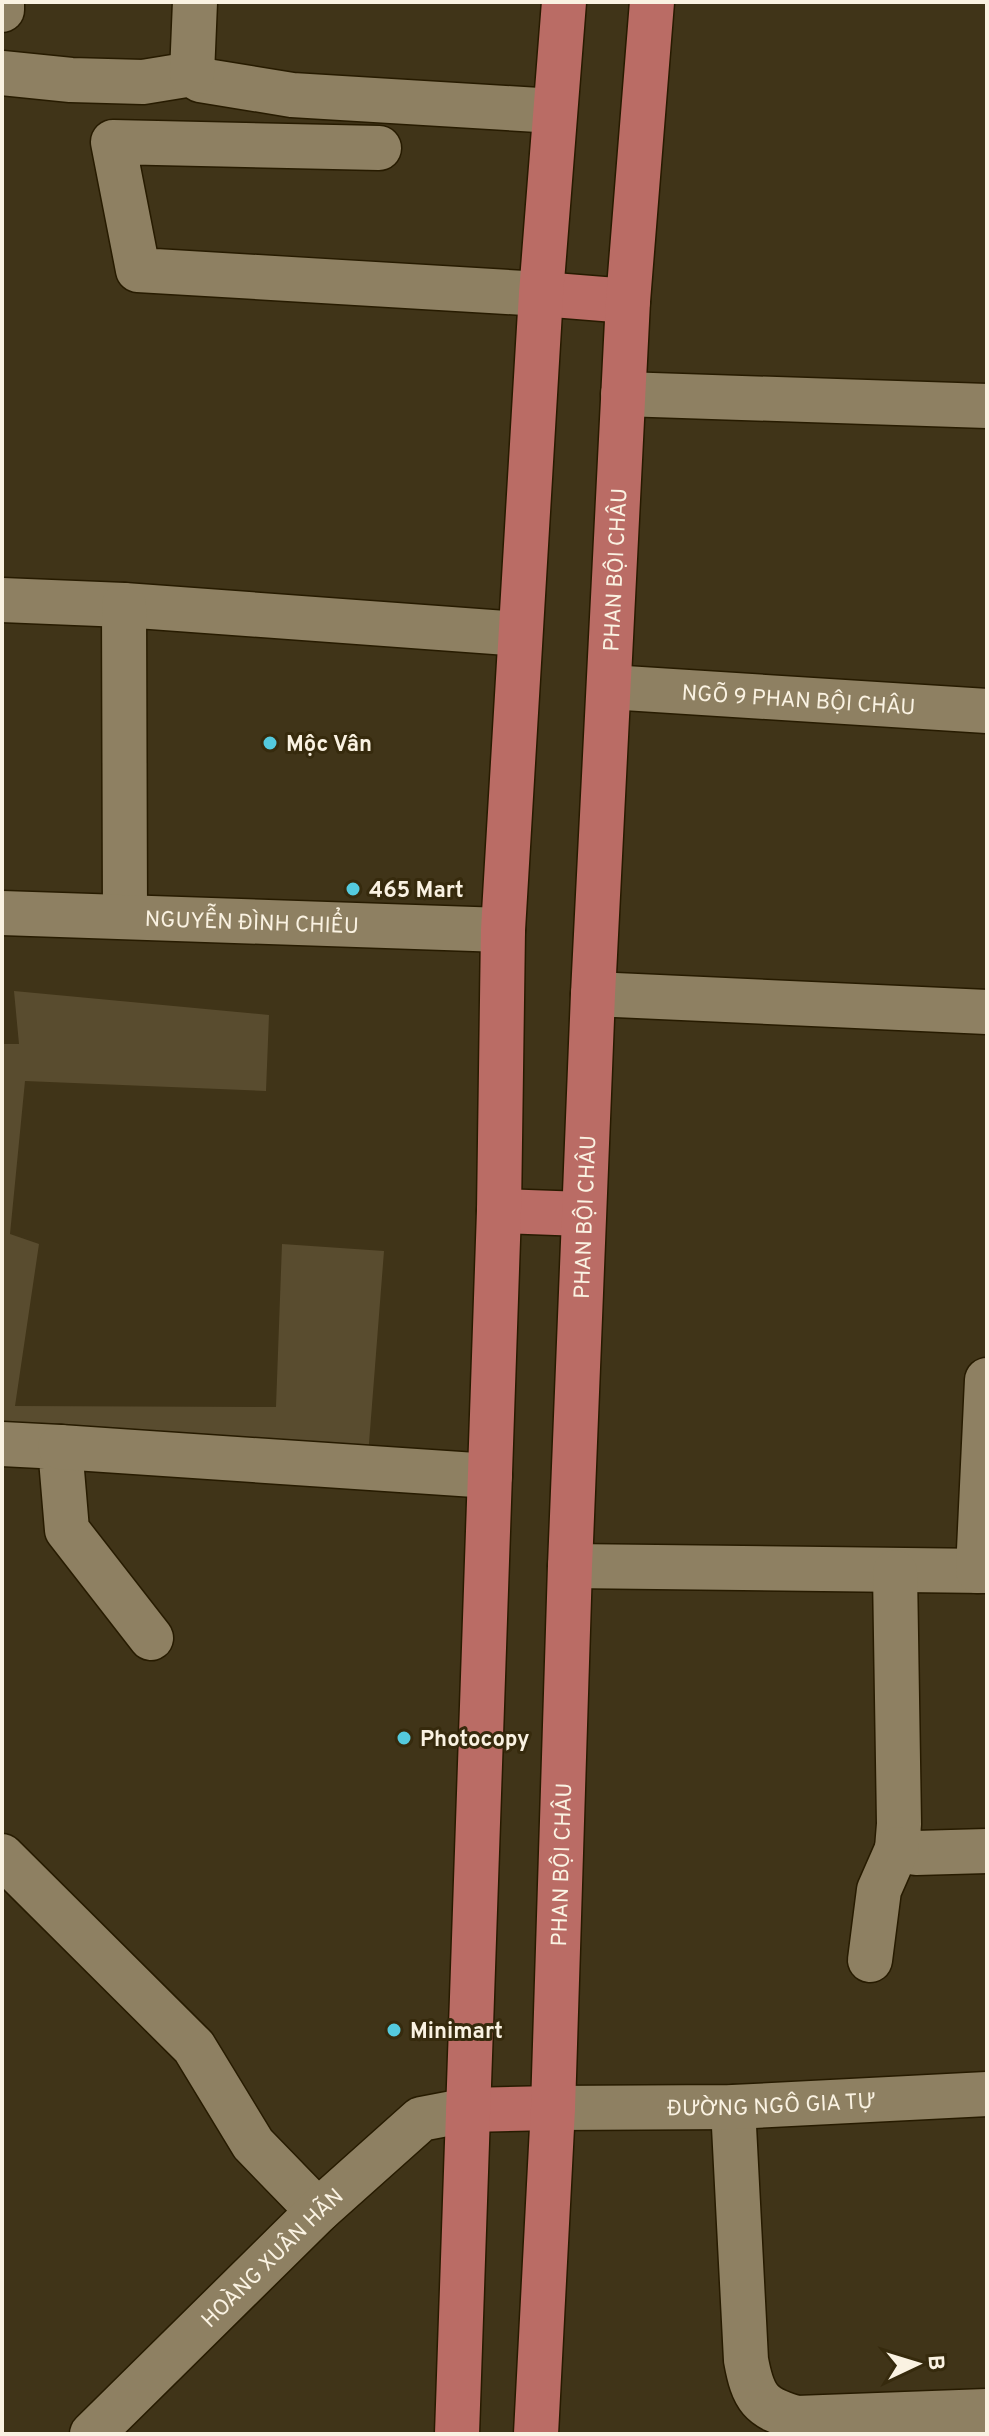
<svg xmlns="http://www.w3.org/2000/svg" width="989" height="2436" font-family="Overpass,sans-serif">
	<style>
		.building { fill: #594c2f }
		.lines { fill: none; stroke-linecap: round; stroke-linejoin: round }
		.minor-casing { stroke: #271b00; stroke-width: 47 }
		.major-casing { stroke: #271b00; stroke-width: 47 }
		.minor { stroke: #8e8062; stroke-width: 44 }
		.major { stroke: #ba6c65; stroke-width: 44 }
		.poi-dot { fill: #54cade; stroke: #362a0d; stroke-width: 3 }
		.labels { text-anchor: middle; stroke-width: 6; stroke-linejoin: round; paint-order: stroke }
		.street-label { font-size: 22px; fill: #faf2e2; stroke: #362a0d }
		.poi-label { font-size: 22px; font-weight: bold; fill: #faf2e2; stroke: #362a0d; text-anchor: start }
	</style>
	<rect width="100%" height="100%" fill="#403418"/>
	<path class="building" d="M 14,991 L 269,1015 L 266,1091 L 25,1081 L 10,1234 L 39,1244 L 15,1406 L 276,1407 L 282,1244 L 384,1251 L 368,1456 L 2,1427 L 2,1044 L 19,1044 Z"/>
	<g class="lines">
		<defs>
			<g id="minor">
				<path d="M 2,10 L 2,2"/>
				<path d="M 2,73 L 71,80 L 143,82 L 192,74 L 200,80 L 292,95 L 555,111"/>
				<path d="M 192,74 L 195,2"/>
				<path d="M 379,148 L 113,142 L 138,270 L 541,294"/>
				<path d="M 623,394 L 987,406"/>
				<path d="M 2,600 L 124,605 L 520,634"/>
				<path d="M 124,605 L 125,916"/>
				<path id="s1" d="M 609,687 L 987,711"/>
				<path id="s2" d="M 2,913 L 503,930"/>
				<path d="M 593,994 L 987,1012"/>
				<path d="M 2,1444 L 60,1447 L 67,1530 L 151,1638"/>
				<path d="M 60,1447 L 490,1476"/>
				<path d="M 570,1566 L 987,1571"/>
				<path d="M 978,1571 L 987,1380"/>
				<path d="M 895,1572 L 899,1824 L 897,1849 L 916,1853 L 987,1851"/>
				<path d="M 2,1856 L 194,2047 L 253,2144 L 318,2211"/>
				<path d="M 870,1960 L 879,1890 L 897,1849"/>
				<path d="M 733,2107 L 746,2360 C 753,2398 760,2408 797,2418 L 987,2411"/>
				<path id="s3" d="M 553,2108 L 733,2107 L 987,2094"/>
				<path id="s4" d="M 92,2434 L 318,2211 L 421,2119 L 468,2110"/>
			</g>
			<g id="major">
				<path d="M 541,294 L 628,301"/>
				<path d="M 499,1211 L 583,1214"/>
				<path d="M 468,2110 L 553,2108"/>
				<path d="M 457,2434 L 499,1211 L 503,930 L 541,294 L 564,2"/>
				<path id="s5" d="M 536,2434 L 553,2108 L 570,1566 L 593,994 L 628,301 L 652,2"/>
			</g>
		</defs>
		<use href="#minor" class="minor-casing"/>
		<use href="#major" class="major-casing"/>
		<use href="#minor" class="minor"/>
		<use href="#major" class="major"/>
	</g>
	<g class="poi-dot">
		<circle cx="270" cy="743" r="8"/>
		<circle cx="353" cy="889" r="8"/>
		<circle cx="404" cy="1738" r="8"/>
		<circle cx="394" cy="2030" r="8"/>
	</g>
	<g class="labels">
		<g class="street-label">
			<text dy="8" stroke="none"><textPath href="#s5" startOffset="1866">PHAN BỘI CHÂU</textPath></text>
			<text dy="8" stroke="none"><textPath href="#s1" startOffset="190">NGÕ 9 PHAN BỘI CHÂU</textPath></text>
			<text dy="8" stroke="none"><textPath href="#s2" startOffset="250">NGUYỄN ĐÌNH CHIỂU</textPath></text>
			<text dy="8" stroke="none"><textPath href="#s5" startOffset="1218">PHAN BỘI CHÂU</textPath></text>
			<text dy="8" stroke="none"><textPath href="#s5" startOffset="570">PHAN BỘI CHÂU</textPath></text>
			<text dy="8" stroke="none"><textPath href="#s3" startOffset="218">ĐƯỜNG NGÔ GIA TỰ</textPath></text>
			<text dy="8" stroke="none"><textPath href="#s4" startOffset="252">HOÀNG XUÂN HÃN</textPath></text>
		</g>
		<g class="poi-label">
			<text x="286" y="751">Mộc Vân</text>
			<text x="369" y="897">465 Mart</text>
			<text x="420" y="1746">Photocopy</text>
			<text x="410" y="2038">Minimart</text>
		</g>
	</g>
	<rect width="989" height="2436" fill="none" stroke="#faf2e2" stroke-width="8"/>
	<g transform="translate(917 2364) rotate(86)" stroke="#362a0d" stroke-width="6" paint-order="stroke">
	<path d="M0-6L14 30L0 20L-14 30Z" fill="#faf2e2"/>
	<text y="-12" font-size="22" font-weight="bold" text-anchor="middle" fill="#faf2e2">B</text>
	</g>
</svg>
